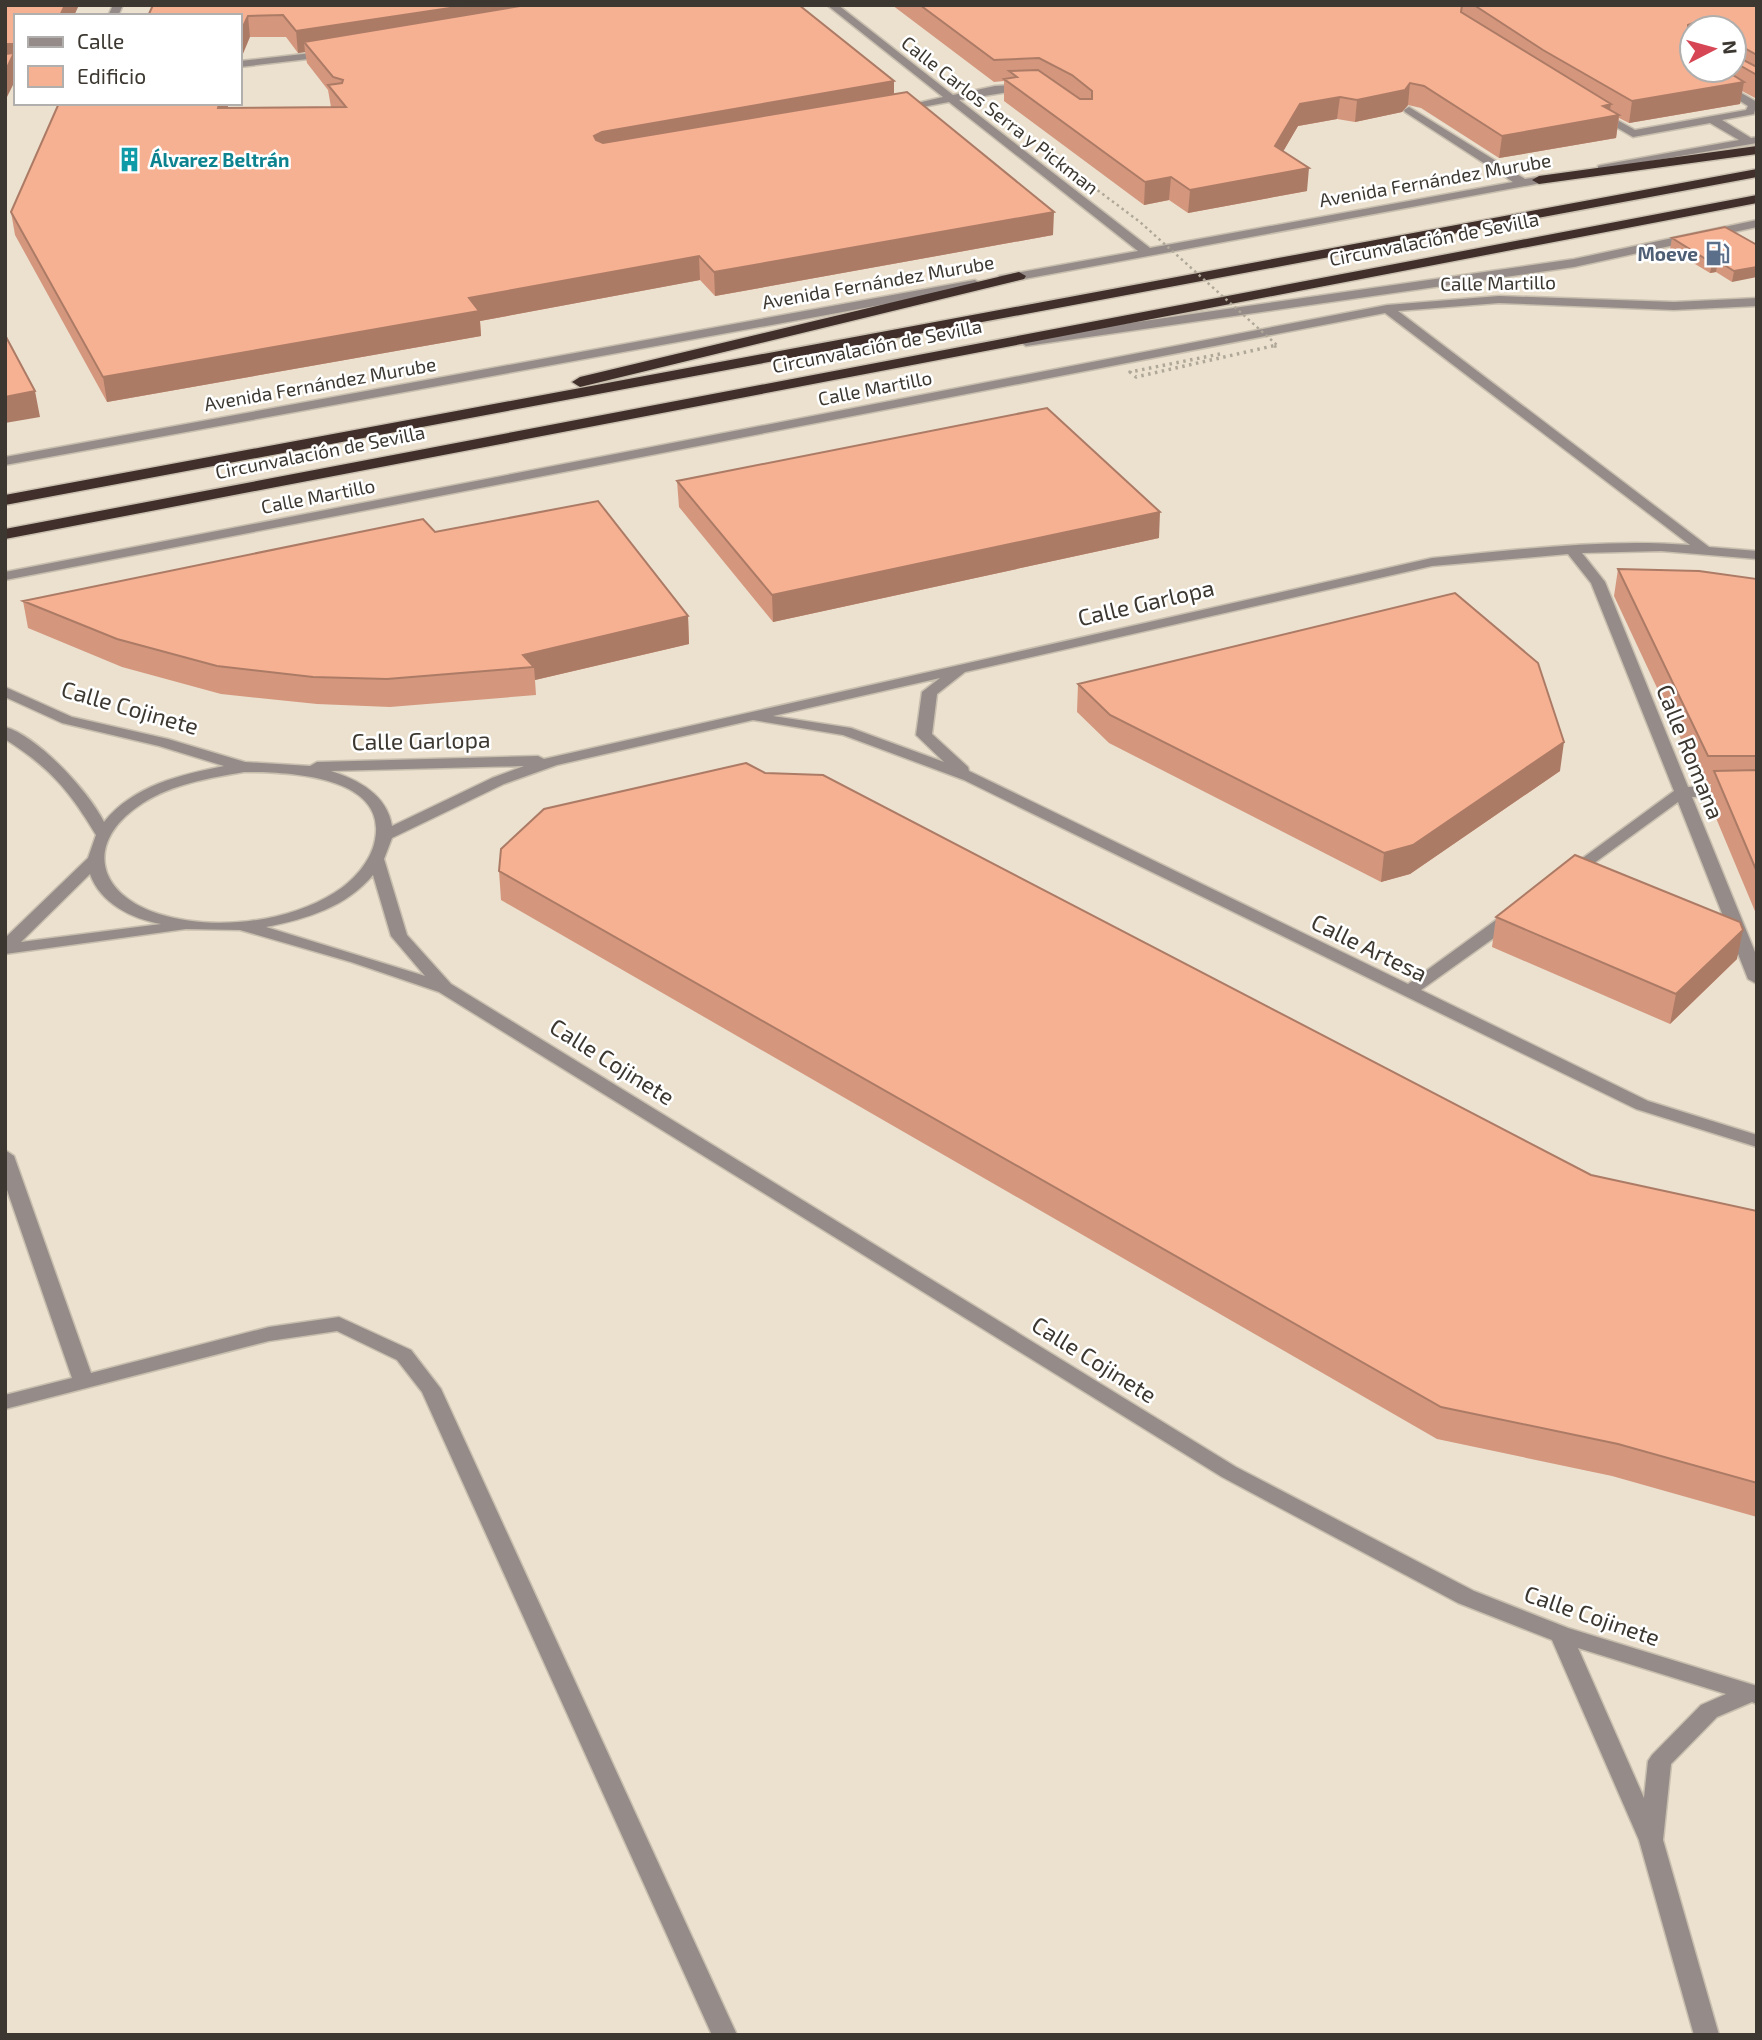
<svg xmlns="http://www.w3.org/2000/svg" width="1762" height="2040" font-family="'Exo 2',sans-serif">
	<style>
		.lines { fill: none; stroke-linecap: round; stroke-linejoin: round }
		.minor-casing { stroke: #c9bfaf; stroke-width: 3 }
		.highway-casing { stroke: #c9bfaf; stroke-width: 3 }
		.minor { fill: #958c89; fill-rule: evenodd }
		.highway { fill: #402f2a; fill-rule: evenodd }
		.path-bridge-far1 { stroke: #afa798; stroke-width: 2.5; stroke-dasharray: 2.5 3.5; stroke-linecap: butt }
		.path-bridge { stroke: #afa798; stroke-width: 3.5; stroke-dasharray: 2.5 4.5; stroke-linecap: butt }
		.wall { fill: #d4977e; fill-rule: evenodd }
		.shaded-wall { fill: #ac7b66 }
		.building { fill: #f6b092; stroke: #ac7b66; stroke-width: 2 }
		.labels { text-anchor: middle; stroke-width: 5; stroke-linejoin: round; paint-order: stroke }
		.far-street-label { font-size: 19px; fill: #3c3831; stroke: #fff }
		.far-culture-label { font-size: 19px; font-weight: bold; fill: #0d838f; stroke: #fff; text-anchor: start }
		.far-service-label { font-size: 19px; font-weight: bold; fill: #4e5e75; stroke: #fff; text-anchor: end }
		.street-label { font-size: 23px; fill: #3c3831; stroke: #fff }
	</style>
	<rect width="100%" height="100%" fill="#ece1cf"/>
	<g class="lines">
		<defs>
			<path id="minor" d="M 113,5 L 123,5 L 118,16 L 108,16 Z
				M 827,5 L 838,5 L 953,95 L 995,86 L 1031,84 L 1031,88 L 1027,89 L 959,100 L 1150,248 L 1513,182 L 1405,112 L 1404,110 L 1409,107 L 1525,179 L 1557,174 L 1563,177 L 1557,180 L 1003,283 L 997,279 L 999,276 L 1138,251 L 949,102 L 896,112 L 896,108 L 943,97 Z
				M 330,51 L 334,52 L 334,56 L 240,67 L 240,61 Z
				M 1722,82 L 1757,102 L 1754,114 L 1722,120 L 1751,138 L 1757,137 L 1757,143 L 1598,170 L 1598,166 L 1602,165 L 1739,140 L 1710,123 L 1633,137 L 1592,113 L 1601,111 L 1635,130 L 1746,110 L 1748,106 L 1718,87 L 1717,85 Z
				M 1757,220 L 1757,227 L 1574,267 L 1026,346 L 1020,342 L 1026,338 L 1574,259 Z
				M 975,280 L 981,284 L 979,287 L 5,465 L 5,457 Z
				M 1499,296 L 1674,302 L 1757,298 L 1757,306 L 1674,310 L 1499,303 L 1398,311 L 1709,547 L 1757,551 L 1757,559 L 1661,551 L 1582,553 L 1605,582 L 1688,787 L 1757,786 L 1757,796 L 1692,797 L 1757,957 L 1757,984 L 1748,979 L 1678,802 L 1575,877 L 1569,879 L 1561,874 L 1674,791 L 1591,583 L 1568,554 L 1432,566 L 965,672 L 937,694 L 932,734 L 968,767 L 969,771 L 1408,984 L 1507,912 L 1519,912 L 1521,916 L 1519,920 L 1421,990 L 1648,1101 L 1757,1135 L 1757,1147 L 1636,1109 L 964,780 L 843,735 L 753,720 L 557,765 L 504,784 L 392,838 L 384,859 L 407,935 L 451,984 L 1236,1467 L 1474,1591 L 1568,1628 L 1757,1686 L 1757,1704 L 1752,1702 L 1717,1717 L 1671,1764 L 1663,1840 L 1719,2035 L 1694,2035 L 1639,1840 L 1552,1640 L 1458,1603 L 1222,1477 L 439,992 L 351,962 L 240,930 L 186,929 L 5,954 L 5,938 L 88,858 L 96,835 C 69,790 50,768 5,739 L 5,727 C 38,736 89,792 104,822 C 134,785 180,775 224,766 L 159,746 L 62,723 L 5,697 L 5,687 L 72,717 L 168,739 L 245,762 L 310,766 L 317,762 L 538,756 L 544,759 L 1432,558 C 1517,550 1604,538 1690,545 L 1385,313 L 5,580 L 5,572 L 1387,305 ZM 940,678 L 922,692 L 916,735 L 944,762 L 851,728 L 773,716 ZM 524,766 L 492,778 L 392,826 C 387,795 359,780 331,771 ZM 244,772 C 286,772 388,775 375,840 C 371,862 352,882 334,893 C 286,923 212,931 159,914 C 94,893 85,840 143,803 C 173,784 209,778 244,772 ZM 90,874 C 100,903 132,919 161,924 L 21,942 ZM 373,875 L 391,936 L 425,976 L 266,927 C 307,919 346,907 373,875 ZM 1578,1648 L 1726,1694 L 1701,1705 L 1652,1755 L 1648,1761 L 1644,1798 Z
				M 5,1150 L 14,1156 L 91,1373 L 269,1327 L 339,1317 L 411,1350 L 441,1389 L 737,2035 L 712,2035 L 422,1392 L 397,1360 L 337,1331 L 269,1341 L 5,1409 L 5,1395 L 72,1378 L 5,1184 Z"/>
			<path id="highway" d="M 1757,146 L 1757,154 L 1539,184 L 1532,180 L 1539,176 Z
				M 1757,169 L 1757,177 L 5,505 L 5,495 Z
				M 1757,195 L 1757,203 L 5,539 L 5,529 Z
				M 1019,272 L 1026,276 L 1024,279 L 580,387 L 572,382 L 580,377 Z"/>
		</defs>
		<use href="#minor" class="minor-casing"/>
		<use href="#highway" class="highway-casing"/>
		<use href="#minor" class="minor"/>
		<use href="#highway" class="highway"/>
		<path class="path-bridge-far1" d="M 1040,147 L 1140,222 L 1278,346 L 1273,347"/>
		<path class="path-bridge" d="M 1220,354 L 1130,372 L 1136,377 L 1277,345"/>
	</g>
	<path class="wall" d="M 799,5 L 894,94 L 1053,235 L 715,296 L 700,280 L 480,321 L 481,336 L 107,402 L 15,235 L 11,212 L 228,108 L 331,107 L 328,90 L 307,63 L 305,52 L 298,53 L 286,37 L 250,37 L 240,16 Z
		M 892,5 L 1757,5 L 1757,99 L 1742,91 L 1740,104 L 1629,123 L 1619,118 L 1616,138 L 1499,158 L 1421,108 L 1408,105 L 1402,112 L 1355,122 L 1337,119 L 1298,126 L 1283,151 L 1307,191 L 1188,213 L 1169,200 L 1144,205 L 1004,101 L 1004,81 L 994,82 ZM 1692,28 L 1734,28 L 1734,70 L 1692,70 Z
		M 1672,238 L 1757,245 L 1732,282 L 1716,272 L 1710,273 L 1670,249 Z
		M 677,481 L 1159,538 L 773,622 L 679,507 Z
		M 435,532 L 688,616 L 689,644 L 535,680 L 536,695 L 390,707 L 317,704 L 221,694 L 122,667 L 28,628 L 23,601 Z
		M 1618,569 L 1757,579 L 1757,916 L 1708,799 L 1711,784 L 1702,784 L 1614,596 Z
		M 1078,684 L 1560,771 L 1410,874 L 1381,882 L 1109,743 L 1077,712 Z
		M 499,871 L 1591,1175 L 1757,1211 L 1757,1517 L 1612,1476 L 1437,1439 L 501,900 Z
		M 1496,917 L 1737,959 L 1670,1024 L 1492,947 Z"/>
	<path class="shaded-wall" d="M 65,5 L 79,5 L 74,16 L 60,16 Z
		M 470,5 L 610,5 L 304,42 L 305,52 L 298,53 L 296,31 Z
		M 248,16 L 250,37 L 240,61 L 240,33 Z
		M 1696,22 L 1695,28 L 1692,28 L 1692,44 L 1685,47 L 1688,25 Z
		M 5,44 L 14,44 L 16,50 L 16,79 L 5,101 Z
		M 1739,45 L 1736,63 L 1734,62 L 1734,46 Z
		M 894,81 L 894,103 L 596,159 L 594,136 L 602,132 Z
		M 1744,82 L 1740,104 L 1629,123 L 1632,101 Z
		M 1410,83 L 1408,105 L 1402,112 L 1355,122 L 1357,100 Z
		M 1340,97 L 1337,119 L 1298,126 L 1273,169 L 1275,146 L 1300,104 Z
		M 219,103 L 229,103 L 221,130 L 218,108 Z
		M 1611,104 L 1609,117 L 1619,115 L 1616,138 L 1499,158 L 1502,136 L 1603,106 Z
		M 1309,168 L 1307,191 L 1188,213 L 1190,190 Z
		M 1171,177 L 1169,200 L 1144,205 L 1145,182 Z
		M 1054,212 L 1053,235 L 715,296 L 714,272 Z
		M 699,256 L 700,280 L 480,321 L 481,336 L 107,402 L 103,377 L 469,298 Z
		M 1718,261 L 1716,272 L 1710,273 L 1712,263 Z
		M 1757,267 L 1757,277 L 1732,282 L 1734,271 Z
		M 35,391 L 40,417 L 5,423 L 5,397 Z
		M 1160,512 L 1159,538 L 773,622 L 772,595 Z
		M 688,616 L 689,644 L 535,680 L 534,667 L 523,655 Z
		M 1564,742 L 1560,771 L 1410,874 L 1381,882 L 1384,853 Z
		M 1743,930 L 1737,959 L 1670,1024 L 1676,994 Z"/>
	<path class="building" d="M 5,5 L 65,5 L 60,16 L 16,16 L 16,50 L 14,53 L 14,44 L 5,44 Z
		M 153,5 L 470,5 L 296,31 L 283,15 L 248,16 L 240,33 L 240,16 L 148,16 Z
		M 526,5 L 799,5 L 894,81 L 602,132 L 594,136 L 596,140 L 603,143 L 907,92 L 1054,212 L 714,272 L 699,256 L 469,298 L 479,311 L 103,377 L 11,212 L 59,103 L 219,103 L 218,108 L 346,107 L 328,85 L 342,83 L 343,80 L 333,77 L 304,42 Z
		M 920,5 L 1462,5 L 1461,12 L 1611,104 L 1603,106 L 1619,115 L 1502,136 L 1424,86 L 1410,83 L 1405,90 L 1357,100 L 1340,97 L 1300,104 L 1275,146 L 1309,168 L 1190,190 L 1171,177 L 1145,182 L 1004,79 L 1017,77 L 1009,71 L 1038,70 L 1080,99 L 1092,99 L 1092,91 L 1072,75 L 1039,58 L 994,60 Z
		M 1474,5 L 1757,5 L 1757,55 L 1739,45 L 1734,46 L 1734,28 L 1696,28 L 1696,22 L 1688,25 L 1688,31 L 1692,32 L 1692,70 L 1725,70 L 1744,82 L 1632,101 L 1543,50 Z
		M 14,53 L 5,72 L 5,54 Z
		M 1734,55 L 1757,67 L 1757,75 L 1734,62 Z
		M 1725,227 L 1757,245 L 1757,267 L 1734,271 L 1718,261 L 1712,263 L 1672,238 Z
		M 5,335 L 35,391 L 5,397 Z
		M 1047,408 L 1160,512 L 772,595 L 677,481 Z
		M 598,501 L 688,616 L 523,655 L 534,667 L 387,679 L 313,677 L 217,666 L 117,639 L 23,601 L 423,519 L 435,532 Z
		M 1618,569 L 1699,571 L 1757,579 L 1757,756 L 1708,756 Z
		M 1455,593 L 1538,663 L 1564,742 L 1413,845 L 1384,853 L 1110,715 L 1078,684 Z
		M 746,763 L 765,773 L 823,775 L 1591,1175 L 1757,1211 L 1757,1483 L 1618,1444 L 1441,1407 L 499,871 L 501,849 L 544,809 Z
		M 1757,770 L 1757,872 L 1714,771 Z
		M 1575,855 L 1740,922 L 1743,930 L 1676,994 L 1496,917 Z"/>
	<defs>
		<symbol id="building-bare" viewBox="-9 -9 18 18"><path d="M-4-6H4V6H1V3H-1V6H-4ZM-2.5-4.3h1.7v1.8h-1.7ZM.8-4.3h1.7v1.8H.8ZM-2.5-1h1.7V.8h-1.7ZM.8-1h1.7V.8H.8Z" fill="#0f9aa8" stroke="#fff" stroke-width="2.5" paint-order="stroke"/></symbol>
		<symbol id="fuel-bare" viewBox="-9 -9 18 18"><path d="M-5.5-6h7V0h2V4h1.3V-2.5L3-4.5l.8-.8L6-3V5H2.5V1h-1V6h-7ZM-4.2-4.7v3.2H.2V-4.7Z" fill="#5c6f8a" stroke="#fff" stroke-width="2.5" paint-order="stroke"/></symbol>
	</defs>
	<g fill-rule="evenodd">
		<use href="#building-bare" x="112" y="142" width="35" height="35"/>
		<use href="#fuel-bare" x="1700" y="236" width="35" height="35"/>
	</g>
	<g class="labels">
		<g class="far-street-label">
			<text transform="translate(1000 115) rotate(38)" y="7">Calle Carlos Serra y Pickman</text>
			<text transform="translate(1435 180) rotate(-10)" y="7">Avenida Fernández Murube</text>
			<text transform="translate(1434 239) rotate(-11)" y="7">Circunvalación de Sevilla</text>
			<text transform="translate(878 282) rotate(-10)" y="7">Avenida Fernández Murube</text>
			<text transform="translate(1498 283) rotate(-1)" y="7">Calle Martillo</text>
			<text transform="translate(877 346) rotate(-11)" y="7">Circunvalación de Sevilla</text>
			<text transform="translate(320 384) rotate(-10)" y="7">Avenida Fernández Murube</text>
			<text transform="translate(875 388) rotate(-11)" y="7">Calle Martillo</text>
			<text transform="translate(320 452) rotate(-11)" y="7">Circunvalación de Sevilla</text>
			<text transform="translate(318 496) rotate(-11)" y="7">Calle Martillo</text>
		</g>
		<g class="far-culture-label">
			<text x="150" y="167">Álvarez Beltrán</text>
		</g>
		<g class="far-service-label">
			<text x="1698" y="261">Moeve</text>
		</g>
		<g class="street-label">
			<text transform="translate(1146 603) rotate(-13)" y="8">Calle Garlopa</text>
			<text transform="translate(130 708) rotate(16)" y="8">Calle Cojinete</text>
			<text transform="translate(421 741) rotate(-1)" y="8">Calle Garlopa</text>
			<text transform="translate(1690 752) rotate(68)" y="8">Calle Romana</text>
			<text transform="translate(1369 948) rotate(26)" y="8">Calle Artesa</text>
			<text transform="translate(612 1062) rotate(32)" y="8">Calle Cojinete</text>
			<text transform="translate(1094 1360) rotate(32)" y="8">Calle Cojinete</text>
			<text transform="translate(1592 1616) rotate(19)" y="8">Calle Cojinete</text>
		</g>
	</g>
	<rect width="1762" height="2040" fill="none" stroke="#3c3831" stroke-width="14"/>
	<rect x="14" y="14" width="228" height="91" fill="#ffffff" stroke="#b1afad" stroke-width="2"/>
	<rect x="28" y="37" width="35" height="10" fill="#958c89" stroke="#b1afad" stroke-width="2"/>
	<text x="77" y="49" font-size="21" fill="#3c3831">Calle</text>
	<rect x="28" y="66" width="35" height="21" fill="#f6b092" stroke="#b1afad" stroke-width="2"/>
	<text x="77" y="84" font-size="21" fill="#3c3831">Edificio</text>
	<g transform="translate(1713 49) rotate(84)"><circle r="33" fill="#ffffff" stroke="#b1afad" stroke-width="2"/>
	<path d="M0-5L12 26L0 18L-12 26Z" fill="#d64654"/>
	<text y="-10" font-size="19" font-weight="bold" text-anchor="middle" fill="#3c3831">N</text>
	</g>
</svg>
